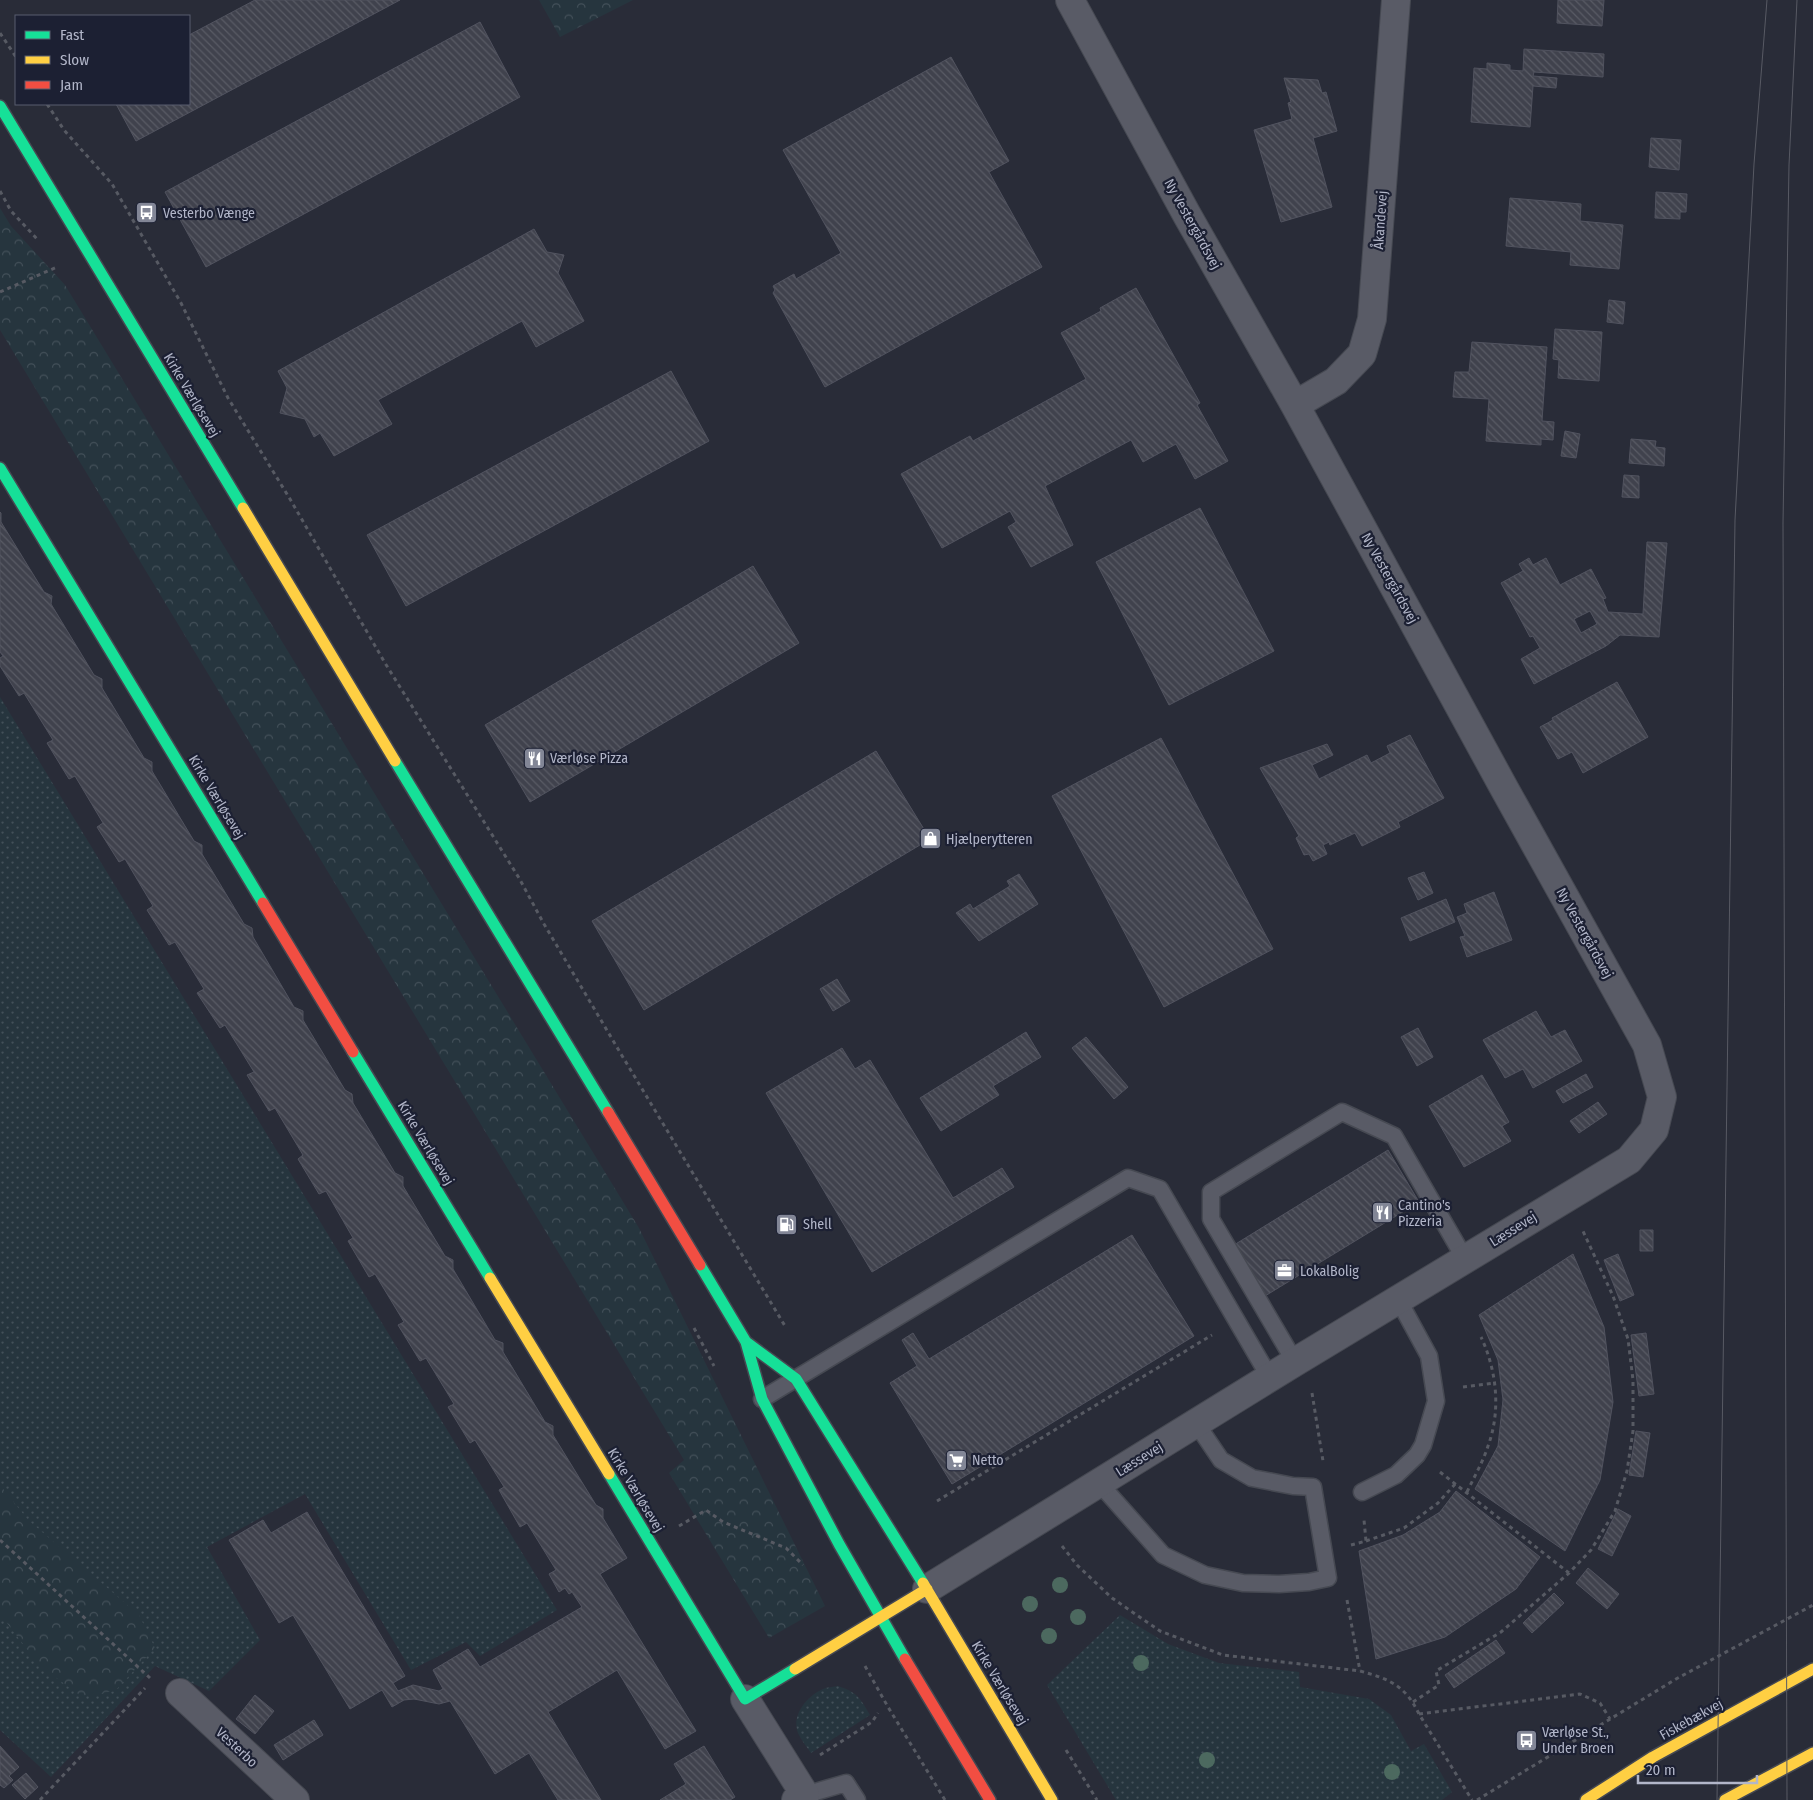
<svg xmlns="http://www.w3.org/2000/svg" width="1813" height="1800" font-family="'Fira Sans Condensed',sans-serif">
	<style>
		.grass { fill: url(#grass-dots) }
		.forest { fill: url(#forest-crowns) }
		.building { fill: url(#building-back-hatch); stroke: #51535f; fill-rule: evenodd }
		.lines { fill: none; stroke-linecap: round; stroke-linejoin: round }
		.lane-casing { stroke: #464952; stroke-width: 19 }
		.street-casing { stroke: #464952; stroke-width: 30 }
		.fast-casing { stroke: #464952; stroke-width: 14 }
		.slow-casing { stroke: #464952; stroke-width: 14 }
		.jam-casing { stroke: #464952; stroke-width: 14 }
		.path { stroke: #575a63; stroke-width: 3; stroke-dasharray: 4 4; stroke-linecap: butt }
		.lane { stroke: #595b66; stroke-width: 16 }
		.street { stroke: #595b66; stroke-width: 28 }
		.fast { stroke: #16e098; stroke-width: 11 }
		.slow { stroke: #ffcf43; stroke-width: 11 }
		.jam { stroke: #f24e42; stroke-width: 11 }
		.tram { stroke: #585a64; stroke-width: 1 }
		.tree { fill: #4c695f }
		.labels { text-anchor: middle; stroke-width: 4.5; stroke-linejoin: round; paint-order: stroke }
		.poi-label { font-size: 14px; fill: #b2b6c9; stroke: #1c2033; text-anchor: start }
		.street-label { font-size: 14px; fill: #b2b6c9; stroke: #1c2033 }
	</style>
	<defs>
		<pattern id="grass-dots" width="8" height="8" patternUnits="userSpaceOnUse" patternTransform="scale(1.25)"><rect width="8" height="8" fill="#26353e"/><path d="M2 2h.1M6 6h.1" fill="none" stroke="#435059" stroke-width="1.8" stroke-linecap="round"/></pattern>
		<pattern id="forest-crowns" width="20" height="18" patternUnits="userSpaceOnUse" patternTransform="scale(1.25)"><rect width="20" height="18" fill="#26353e"/><path d="M2 6a3 3 0 1 1 6 0M12 15a3 3 0 1 1 6 0" fill="none" stroke="#435059"/></pattern>
		<pattern id="building-back-hatch" width="6" height="6" patternUnits="userSpaceOnUse" patternTransform="scale(1.25)"><rect width="6" height="6" fill="#40424d"/><path d="M-1 5l2 2M0 0l6 6M5-1l2 2" fill="none" stroke="#595b65"/></pattern>
	</defs>
	<rect width="100%" height="100%" fill="#292c38"/>
	<path class="grass" d="M 0,697 L 557,1610 L 480,1656 L 466,1642 L 411,1670 L 305,1494 L 207,1547 L 260,1640 L 209,1691 L 155,1666 L 51,1777 L 0,1730 Z
		M 1120,1615 L 1168,1644 L 1219,1663 L 1299,1672 L 1300,1687 L 1369,1699 L 1391,1715 L 1411,1751 L 1424,1744 L 1452,1792 L 1442,1800 L 1116,1800 L 1047,1685 Z
		M 838,1686 C 857,1692 861,1699 870,1715 L 811,1753 C 807,1747 801,1740 798,1733 C 791,1715 807,1696 823,1689 C 827,1687 833,1687 838,1686 Z"/>
	<path class="forest" d="M 539,0 L 633,0 L 560,37 Z
		M 0,208 L 11,226 L 65,285 L 639,1228 L 825,1606 L 769,1638 L 669,1473 L 684,1460 L 0,330 Z
		M 0,1485 L 28,1520 L 139,1615 L 155,1648 L 115,1691 L 81,1696 L 40,1666 L 0,1614 Z"/>
	<path class="building" d="M 255,0 L 400,0 L 136,141 L 116,104 L 189,104 L 189,35 Z
		M 1558,0 L 1604,0 L 1602,26 L 1557,23 Z
		M 480,22 L 520,97 L 206,267 L 165,192 Z
		M 1524,49 L 1604,54 L 1603,77 L 1534,72 L 1533,76 L 1557,78 L 1556,88 L 1533,86 L 1530,127 L 1471,122 L 1474,68 L 1487,69 L 1487,63 L 1510,65 L 1510,70 L 1523,71 Z
		M 951,57 L 1009,161 L 989,172 L 1042,267 L 825,387 L 773,293 L 775,290 L 773,286 L 794,274 L 796,279 L 841,253 L 783,150 Z
		M 1284,78 L 1318,80 L 1322,93 L 1326,92 L 1337,131 L 1313,138 L 1332,207 L 1281,222 L 1254,130 L 1292,119 L 1288,103 L 1291,102 Z
		M 1651,138 L 1681,140 L 1679,170 L 1649,167 Z
		M 1656,192 L 1687,194 L 1686,212 L 1680,212 L 1680,219 L 1655,218 Z
		M 1510,198 L 1581,204 L 1580,221 L 1623,225 L 1619,269 L 1570,265 L 1571,252 L 1506,246 Z
		M 534,229 L 547,252 L 564,255 L 558,273 L 584,321 L 536,347 L 522,321 L 378,400 L 392,424 L 334,456 L 320,433 L 314,437 L 305,419 L 280,413 L 287,388 L 278,371 Z
		M 1136,288 L 1200,403 L 1197,405 L 1228,461 L 1195,479 L 1176,444 L 1143,462 L 1131,440 L 1045,486 L 1073,545 L 1031,567 L 1008,527 L 1016,522 L 1010,511 L 942,548 L 901,474 L 970,436 L 973,441 L 1086,379 L 1061,333 L 1101,311 L 1100,308 Z
		M 1609,300 L 1625,302 L 1623,324 L 1607,322 Z
		M 1555,329 L 1602,332 L 1599,381 L 1558,378 L 1559,360 L 1553,359 Z
		M 1472,342 L 1547,347 L 1542,421 L 1554,422 L 1553,440 L 1541,439 L 1541,445 L 1486,441 L 1489,399 L 1453,397 L 1455,372 L 1469,372 Z
		M 671,371 L 709,441 L 406,606 L 367,535 Z
		M 1565,431 L 1580,434 L 1576,458 L 1561,456 Z
		M 1631,439 L 1656,441 L 1655,447 L 1665,448 L 1664,466 L 1629,463 Z
		M 1624,475 L 1639,476 L 1639,498 L 1622,497 Z
		M 1200,508 L 1274,651 L 1169,705 L 1096,562 Z
		M 0,512 L 1,513 L 1,522 L 44,592 L 52,596 L 51,604 L 94,675 L 102,679 L 102,688 L 144,758 L 152,762 L 152,771 L 194,841 L 202,845 L 202,854 L 244,924 L 252,928 L 253,937 L 294,1007 L 303,1011 L 303,1020 L 345,1090 L 352,1094 L 353,1103 L 395,1173 L 403,1177 L 403,1186 L 445,1256 L 453,1260 L 453,1269 L 495,1340 L 503,1343 L 503,1352 L 545,1422 L 553,1426 L 553,1435 L 596,1505 L 603,1509 L 603,1518 L 627,1558 L 600,1574 L 696,1731 L 665,1749 L 617,1670 L 548,1712 L 601,1800 L 558,1800 L 529,1753 L 495,1774 L 450,1701 L 439,1704 L 414,1699 L 404,1700 L 392,1707 L 382,1690 L 350,1709 L 293,1615 L 279,1623 L 229,1540 L 263,1520 L 271,1533 L 307,1512 L 405,1676 L 393,1683 L 398,1691 L 413,1685 L 439,1691 L 443,1689 L 433,1670 L 468,1649 L 480,1667 L 582,1607 L 572,1592 L 569,1594 L 565,1588 L 559,1592 L 549,1574 L 556,1570 L 527,1523 L 520,1527 L 499,1490 L 504,1487 L 475,1440 L 470,1443 L 448,1407 L 454,1404 L 426,1358 L 420,1361 L 398,1325 L 404,1322 L 375,1274 L 369,1277 L 348,1241 L 353,1238 L 326,1191 L 319,1194 L 298,1159 L 303,1155 L 275,1108 L 269,1111 L 247,1075 L 254,1072 L 225,1025 L 220,1028 L 197,993 L 204,989 L 175,942 L 169,945 L 147,910 L 153,906 L 125,859 L 119,862 L 97,827 L 103,823 L 75,776 L 69,779 L 47,743 L 53,740 L 24,693 L 19,696 L 0,666 L 0,658 L 3,656 L 0,652 Z
		M 1647,542 L 1667,543 L 1659,637 L 1620,635 L 1606,646 L 1534,684 L 1521,659 L 1540,648 L 1533,636 L 1530,637 L 1501,583 L 1523,571 L 1519,564 L 1529,558 L 1533,565 L 1546,558 L 1560,585 L 1591,569 L 1606,598 L 1603,599 L 1608,612 L 1643,614 ZM 1590,611 L 1597,624 L 1581,633 L 1574,619 Z
		M 753,566 L 799,643 L 530,802 L 485,725 Z
		M 1617,682 L 1648,737 L 1583,773 L 1572,752 L 1558,759 L 1540,727 L 1553,720 L 1552,718 Z
		M 1410,735 L 1444,798 L 1398,822 L 1400,827 L 1362,846 L 1355,833 L 1330,845 L 1329,842 L 1323,845 L 1327,854 L 1313,861 L 1309,854 L 1304,855 L 1296,838 L 1299,836 L 1260,768 L 1327,744 L 1333,755 L 1312,765 L 1319,779 L 1367,755 L 1371,763 L 1390,753 L 1387,746 Z
		M 1161,738 L 1273,949 L 1164,1007 L 1052,796 Z
		M 876,751 L 930,839 L 644,1010 L 592,921 Z
		M 1424,872 L 1433,893 L 1418,900 L 1408,878 Z
		M 1019,874 L 1038,904 L 979,941 L 956,913 L 970,904 L 973,909 L 1010,886 L 1007,881 Z
		M 1494,892 L 1512,940 L 1467,957 L 1460,937 L 1465,936 L 1457,917 L 1467,913 L 1464,904 Z
		M 1446,899 L 1455,922 L 1410,941 L 1401,918 Z
		M 837,979 L 850,1001 L 833,1011 L 820,989 Z
		M 1536,1011 L 1551,1037 L 1565,1030 L 1582,1061 L 1533,1088 L 1523,1069 L 1505,1078 L 1483,1040 Z
		M 1418,1028 L 1433,1057 L 1417,1066 L 1401,1037 Z
		M 1026,1032 L 1041,1057 L 993,1086 L 999,1095 L 941,1131 L 920,1098 Z
		M 1086,1037 L 1128,1087 L 1114,1099 L 1072,1048 Z
		M 842,1048 L 855,1069 L 870,1060 L 953,1198 L 1002,1168 L 1014,1187 L 872,1272 L 766,1093 Z
		M 1586,1074 L 1593,1087 L 1563,1103 L 1556,1091 Z
		M 1482,1075 L 1509,1122 L 1502,1126 L 1511,1141 L 1464,1167 L 1429,1106 Z
		M 1598,1102 L 1607,1114 L 1579,1133 L 1570,1121 Z
		M 1388,1150 L 1419,1202 L 1265,1296 L 1234,1245 Z
		M 1640,1230 L 1653,1230 L 1653,1251 L 1640,1251 Z
		M 1132,1235 L 1194,1336 L 952,1484 L 890,1383 L 917,1366 L 902,1340 L 913,1333 L 929,1359 Z
		M 1573,1254 L 1604,1327 L 1613,1402 L 1600,1480 L 1565,1551 L 1475,1489 L 1498,1446 L 1503,1400 L 1498,1360 L 1479,1315 Z
		M 1618,1254 L 1634,1295 L 1620,1301 L 1604,1260 Z
		M 1646,1333 L 1654,1394 L 1639,1396 L 1631,1335 Z
		M 1636,1431 L 1650,1433 L 1643,1477 L 1629,1475 Z
		M 1456,1491 L 1540,1557 L 1516,1589 L 1445,1637 L 1376,1659 L 1359,1551 L 1403,1535 L 1440,1512 Z
		M 1618,1509 L 1631,1516 L 1612,1556 L 1598,1549 Z
		M 1588,1568 L 1619,1594 L 1607,1609 L 1576,1583 Z
		M 1554,1593 L 1564,1603 L 1532,1633 L 1523,1623 Z
		M 1496,1640 L 1505,1653 L 1454,1688 L 1445,1675 Z
		M 255,1695 L 274,1711 L 255,1734 L 236,1719 Z
		M 314,1720 L 323,1735 L 283,1760 L 274,1745 Z
		M 0,1746 L 19,1767 L 9,1776 L 13,1780 L 4,1788 L 0,1785 Z
		M 704,1746 L 735,1797 L 730,1800 L 660,1800 L 686,1784 L 674,1764 Z
		M 26,1773 L 38,1787 L 25,1799 L 12,1785 Z"/>
	<g class="lines">
		<defs>
			<path id="lane" d="M 1295,1362 L 1211,1219 L 1211,1192 L 1342,1112 L 1394,1136 L 1465,1259
				M 762,1399 L 1128,1178 L 1160,1189 L 1270,1378
				M 1100,1484 L 1163,1555 L 1205,1575 L 1243,1583 L 1279,1584 L 1309,1582 L 1328,1578 L 1313,1487 L 1293,1486 L 1252,1478 L 1221,1460 L 1196,1423
				M 1362,1492 L 1396,1475 L 1417,1455 L 1423,1445 L 1436,1401 L 1429,1356 L 1398,1299
				M 805,1795 L 846,1783 L 857,1800"/>
			<path id="street" d="M 1295,405 L 1336,381 L 1362,354 L 1372,319 L 1396,0
				M 927,1589 L 1295,1362 L 1629,1160 L 1654,1130 L 1662,1097 L 1647,1045 L 1504,788 L 1295,405 L 1187,215 L 1070,0
				M 180,1693 L 295,1800
				M 745,1699 L 805,1795 L 796,1800"/>
			<path id="fast" d="M 0,106 L 243,508
				M 0,468 L 263,903
				M 395,761 L 608,1112
				M 353,1052 L 490,1278
				M 700,1265 L 746,1342 L 762,1399 L 839,1544 L 905,1659
				M 746,1342 L 796,1379 L 923,1583
				M 609,1474 L 745,1699 L 795,1669"/>
			<path id="slow" d="M 243,508 L 395,761
				M 490,1278 L 609,1474
				M 923,1583 L 1052,1800
				M 795,1669 L 927,1589
				M 1586,1800 L 1653,1757 L 1813,1669
				M 1725,1800 L 1813,1753"/>
			<path id="jam" d="M 263,903 L 353,1052
				M 608,1112 L 700,1265
				M 905,1659 L 990,1800"/>
		</defs>
		<use href="#lane" class="lane-casing"/>
		<use href="#street" class="street-casing"/>
		<use href="#fast" class="fast-casing"/>
		<use href="#slow" class="slow-casing"/>
		<use href="#jam" class="jam-casing"/>
		<path class="path" d="M 0,33 L 16,57
			M 47,104 L 64,130 L 112,184 L 181,303 L 228,398 L 290,499 L 385,663 L 519,878 L 544,924 L 621,1054 L 785,1326
			M 0,191 L 11,211 L 38,240
			M 0,292 L 57,267
			M 694,1328 L 714,1366
			M 1463,1387 L 1495,1383
			M 1312,1393 L 1323,1461
			M 1440,1472 L 1569,1573
			M 1467,1492 C 1474,1477 1483,1462 1488,1446 C 1501,1411 1497,1371 1481,1337
			M 937,1501 L 1212,1335
			M 679,1526 L 706,1510 L 723,1522 L 786,1548 L 803,1565
			M 0,1540 L 150,1678
			M 1366,1541 L 1404,1528 L 1438,1503 L 1456,1483
			M 1351,1545 L 1366,1541 L 1364,1520
			M 1062,1546 L 1077,1565 L 1112,1598 L 1160,1631 L 1223,1655 L 1360,1671 C 1389,1679 1405,1685 1419,1714 L 1472,1800
			M 1347,1600 L 1360,1671
			M 865,1666 L 888,1707 L 945,1800
			M 1413,1702 L 1439,1685 L 1436,1671 L 1501,1632 L 1569,1573 L 1591,1550 L 1615,1511 L 1627,1471 L 1633,1431 L 1633,1380 L 1628,1339 L 1613,1296 L 1582,1229
			M 1419,1714 L 1580,1694 L 1600,1703 L 1610,1719
			M 1066,1750 L 1097,1800
			M 820,1755 L 872,1722 L 878,1713
			M 40,1800 L 145,1688
			M 1477,1800 L 1676,1679 L 1813,1605"/>
		<use href="#lane" class="lane"/>
		<use href="#street" class="street"/>
		<use href="#fast" class="fast"/>
		<use href="#slow" class="slow"/>
		<use href="#jam" class="jam"/>
		<path class="tram" d="M 1717,1800 L 1735,520 L 1754,164 L 1767,0
			M 1787,1800 L 1783,523 L 1789,165 L 1797,0"/>
	</g>
	<g class="tree">
		<circle cx="1060" cy="1585" r="8"/>
		<circle cx="1030" cy="1604" r="8"/>
		<circle cx="1078" cy="1617" r="8"/>
		<circle cx="1049" cy="1636" r="8"/>
		<circle cx="1141" cy="1663" r="8"/>
		<circle cx="1207" cy="1760" r="8"/>
		<circle cx="1392" cy="1772" r="8"/>
	</g>
	<defs>
		<symbol id="bus-square" viewBox="-11 -11 22 22"><rect x="-9" y="-9" width="18" height="18" rx="4" fill="#828696" stroke="#1c2033"/><path d="M-5-6H5V4H4V6H2V4H-2V6H-4V4H-5ZM-3.5-4V0h7V-4ZM-3.5 1.2v1.5H-2V1.2ZM2 1.2v1.5H3.5V1.2Z" fill="#fff"/></symbol>
		<symbol id="restaurant-square" viewBox="-11 -11 22 22"><rect x="-9" y="-9" width="18" height="18" rx="4" fill="#828696" stroke="#1c2033"/><path d="M-5-6h1v4h1v-4h1v4h1v-4h1v5L-1.5 .5V6h-2V.5L-5-1ZM5-6V6H3V1.5H1.5Q1.5-4 5-6Z" fill="#fff"/></symbol>
		<symbol id="shop-square" viewBox="-11 -11 22 22"><rect x="-9" y="-9" width="18" height="18" rx="4" fill="#828696" stroke="#1c2033"/><path d="M-5-2.5h2.3a2.7 3.5 0 0 1 5.4 0H5L5.5 6h-11ZM-1.5-2.5h3a1.5 2.3 0 0 0-3 0Z" fill="#fff"/></symbol>
		<symbol id="fuel-square" viewBox="-11 -11 22 22"><rect x="-9" y="-9" width="18" height="18" rx="4" fill="#828696" stroke="#1c2033"/><path d="M-5.5-6h7V0h2V4h1.3V-2.5L3-4.5l.8-.8L6-3V5H2.5V1h-1V6h-7ZM-4.2-4.7v3.2H.2V-4.7Z" fill="#fff"/></symbol>
		<symbol id="office-square" viewBox="-11 -11 22 22"><rect x="-9" y="-9" width="18" height="18" rx="4" fill="#828696" stroke="#1c2033"/><path d="M-6-3h4V-5.5h4V-3h4V5H-6ZM-1-4.5V-3h2v-1.5ZM-6 0V1H6V0Z" fill="#fff"/></symbol>
		<symbol id="supermarket-square" viewBox="-11 -11 22 22"><rect x="-9" y="-9" width="18" height="18" rx="4" fill="#828696" stroke="#1c2033"/><path d="M-6-5.5h2.5l.6 2H6L4.5 2H-2.5L-4.4-4H-6ZM-1.5 3.2a1.3 1.3 0 1 0 .1 0ZM3 3.2a1.3 1.3 0 1 0 .1 0Z" fill="#fff"/></symbol>
	</defs>
	<g fill-rule="evenodd">
		<use href="#bus-square" x="134" y="200" width="25" height="25"/>
		<use href="#restaurant-square" x="522" y="746" width="25" height="25"/>
		<use href="#shop-square" x="918" y="826" width="25" height="25"/>
		<use href="#restaurant-square" x="1370" y="1200" width="25" height="25"/>
		<use href="#fuel-square" x="774" y="1212" width="25" height="25"/>
		<use href="#office-square" x="1272" y="1258" width="25" height="25"/>
		<use href="#supermarket-square" x="944" y="1448" width="25" height="25"/>
		<use href="#bus-square" x="1514" y="1728" width="25" height="25"/>
	</g>
	<g class="labels">
		<g class="poi-label">
			<text x="163" y="218">Vesterbo Vænge</text>
			<text x="550" y="763">Værløse Pizza</text>
			<text x="946" y="844">Hjælperytteren</text>
			<text x="1398" y="1210">Cantino's<tspan x="1398" dy="16">Pizzeria</tspan></text>
			<text x="803" y="1229">Shell</text>
			<text x="1300" y="1276">LokalBolig</text>
			<text x="972" y="1465">Netto</text>
			<text x="1542" y="1737">Værløse St.,<tspan x="1542" dy="16">Under Broen</tspan></text>
		</g>
		<g class="street-label">
			<text transform="translate(1380 220) rotate(-86)" y="5">Åkandevej</text>
			<text transform="translate(1193 224) rotate(61)" y="5">Ny Vestergårdsvej</text>
			<text transform="translate(192 395) rotate(59)" y="5">Kirke Værløsevej</text>
			<text transform="translate(1390 578) rotate(61)" y="5">Ny Vestergårdsvej</text>
			<text transform="translate(217 797) rotate(59)" y="5">Kirke Værløsevej</text>
			<text transform="translate(1585 933) rotate(61)" y="5">Ny Vestergårdsvej</text>
			<text transform="translate(426 1143) rotate(59)" y="5">Kirke Værløsevej</text>
			<text transform="translate(1513 1229) rotate(-32)" y="5">Læssevej</text>
			<text transform="translate(1139 1459) rotate(-32)" y="5">Læssevej</text>
			<text transform="translate(636 1490) rotate(59)" y="5">Kirke Værløsevej</text>
			<text transform="translate(1000 1683) rotate(59)" y="5">Kirke Værløsevej</text>
			<text transform="translate(1691 1719) rotate(-29)" y="5">Fiskebækvej</text>
			<text transform="translate(237 1747) rotate(43)" y="5">Vesterbo</text>
		</g>
	</g>
	<rect x="15" y="15" width="175" height="90" fill="#1c2033" stroke="#585c6f"/>
	<rect x="25" y="31" width="25" height="8" fill="#16e098" stroke="#585c6f"/>
	<text x="60" y="40" font-size="15" fill="#b2b6c9">Fast</text>
	<rect x="25" y="56" width="25" height="8" fill="#ffcf43" stroke="#585c6f"/>
	<text x="60" y="65" font-size="15" fill="#b2b6c9">Slow</text>
	<rect x="25" y="81" width="25" height="8" fill="#f24e42" stroke="#585c6f"/>
	<text x="60" y="90" font-size="15" fill="#b2b6c9">Jam</text>
	<path d="M1638 1775v8h119v-8" fill="none" stroke="#b2b6c9" stroke-width="2.5"/>
	<text x="1646" y="1775" font-size="15" fill="#b2b6c9" stroke="#1c2033" stroke-width="4" paint-order="stroke">20 m</text>
</svg>
